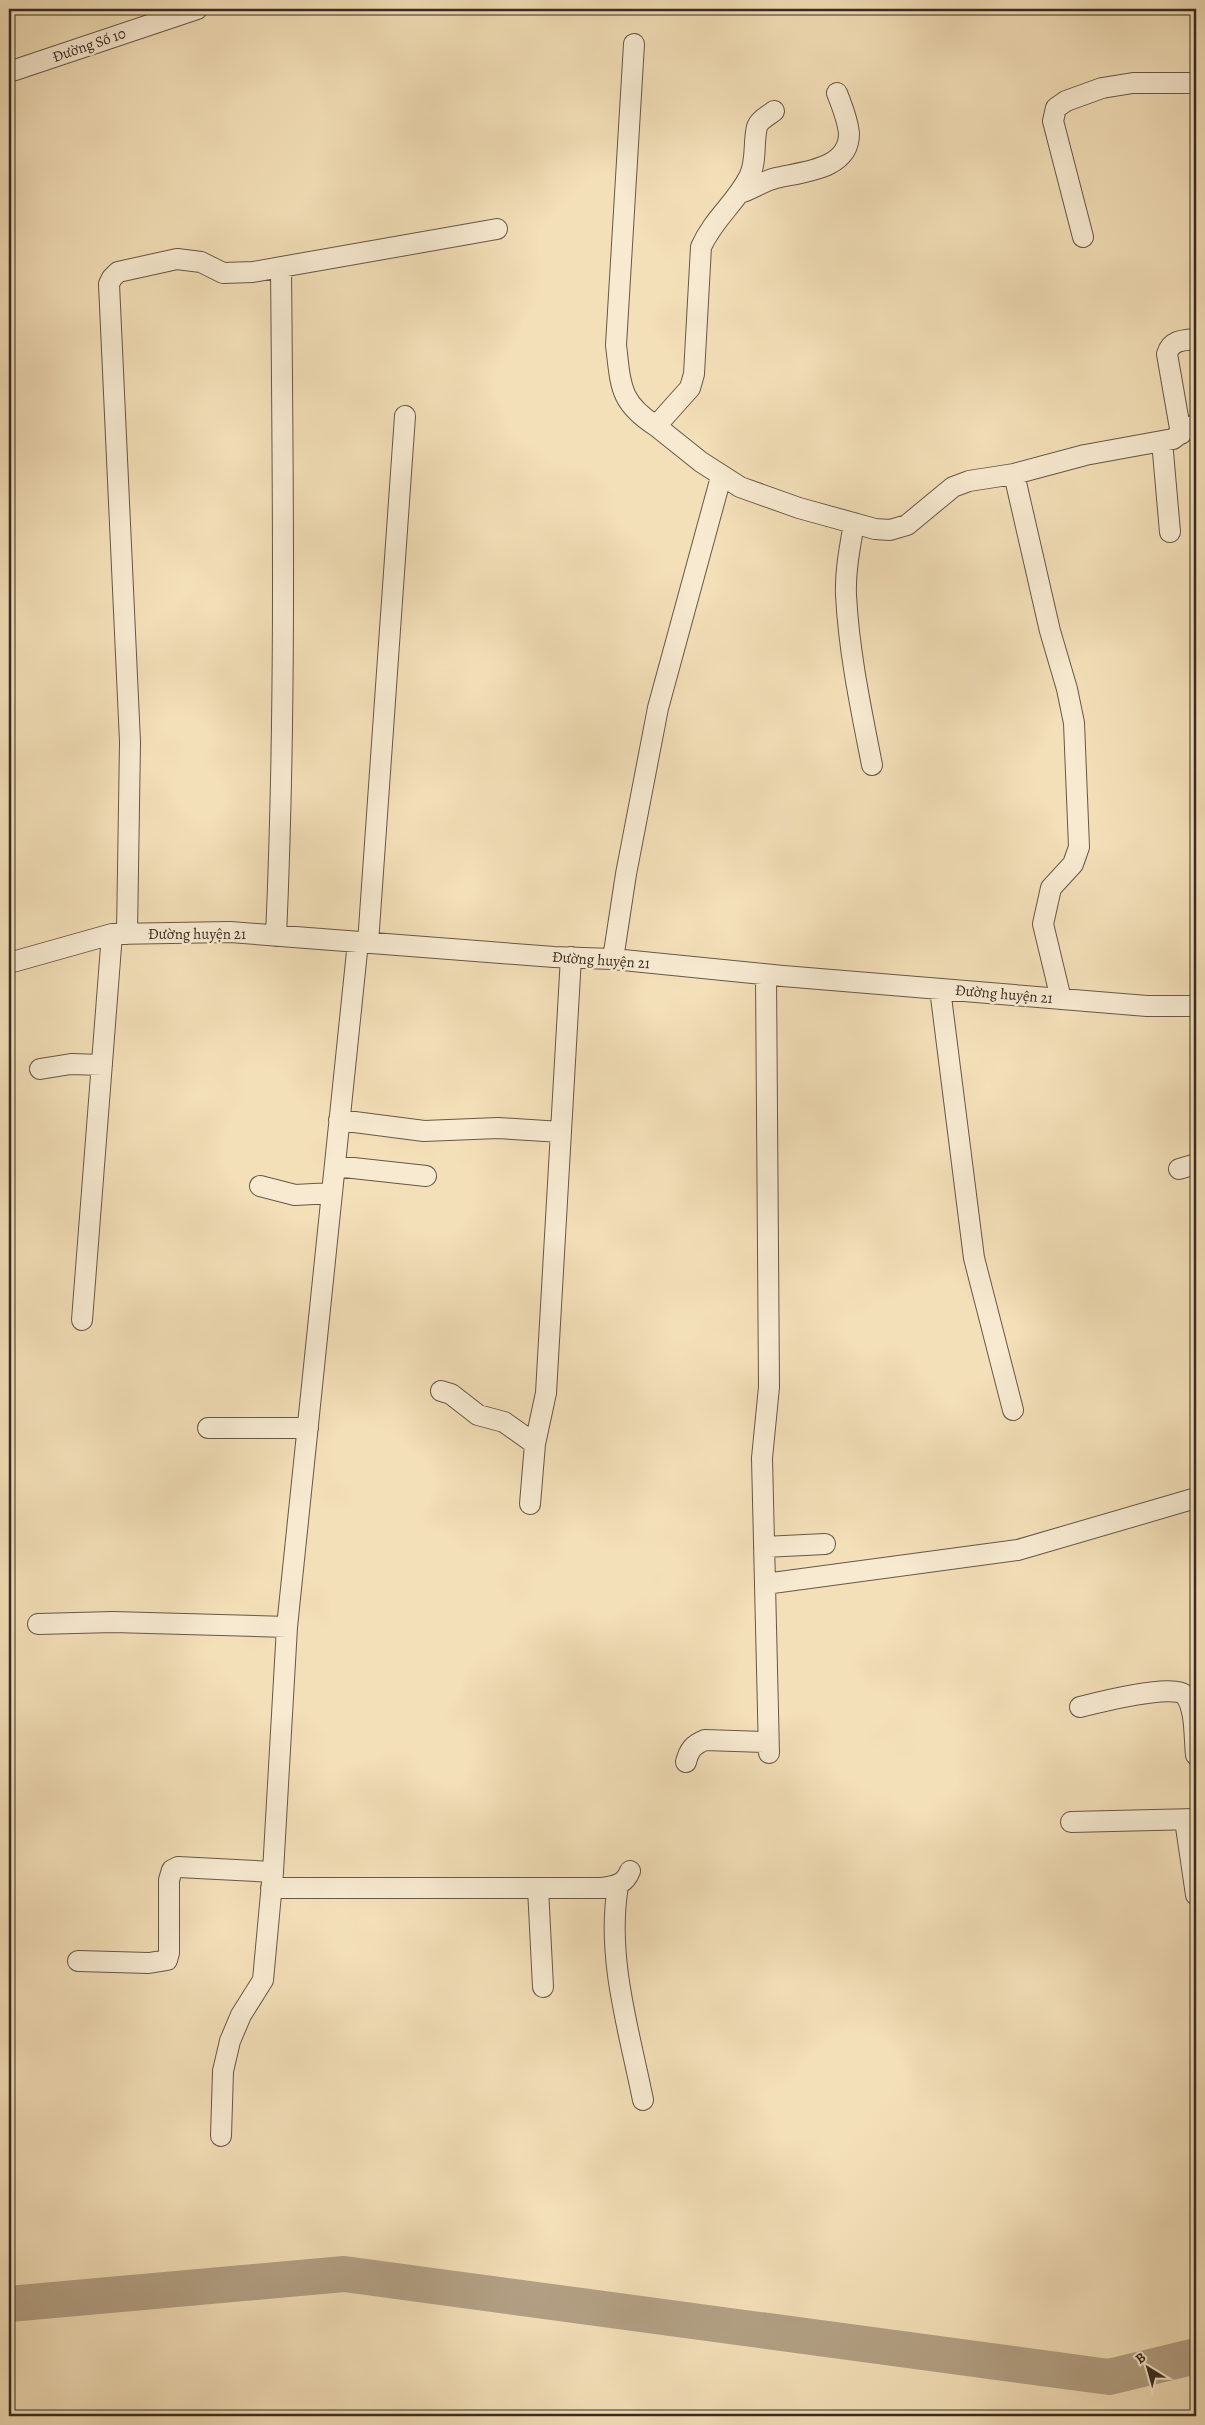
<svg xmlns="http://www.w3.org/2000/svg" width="1205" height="2425" font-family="Alegreya,serif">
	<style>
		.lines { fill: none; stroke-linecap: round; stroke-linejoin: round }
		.river { stroke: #b3a185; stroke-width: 36 }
		.minor-casing { stroke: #675747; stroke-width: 22 }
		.minor { stroke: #f7ead1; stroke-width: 20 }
		.labels { text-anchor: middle; stroke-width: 5; stroke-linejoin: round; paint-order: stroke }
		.street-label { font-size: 15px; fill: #382a21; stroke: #f7ead1 }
	</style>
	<rect width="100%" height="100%" fill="#f3dfb8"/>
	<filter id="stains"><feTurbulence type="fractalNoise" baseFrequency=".004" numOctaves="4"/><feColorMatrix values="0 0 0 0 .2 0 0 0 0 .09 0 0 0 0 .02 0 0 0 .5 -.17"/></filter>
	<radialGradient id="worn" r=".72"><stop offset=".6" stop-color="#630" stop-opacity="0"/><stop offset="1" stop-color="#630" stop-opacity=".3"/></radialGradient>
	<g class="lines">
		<path class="river" d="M 9,2304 L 344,2274 L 1109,2377 L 1196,2356"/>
		<defs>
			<path id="minor" d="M 634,44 L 616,345 C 621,386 619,402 656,426
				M 9,72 L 197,9
				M 774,111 C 768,116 759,120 757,127 C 753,143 757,162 749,177 C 736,203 714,218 701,247 L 694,374 L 690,388 L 656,426 L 701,462 L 740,487 L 799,508 L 875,529 L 890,530 L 907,525 L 953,487 L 969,481 L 1014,474 L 1085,455 L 1173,439 L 1187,428 L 1196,425
				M 740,193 C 753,189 763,181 776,178 C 801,172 849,170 849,134 C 848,120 842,106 837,93
				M 1083,237 L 1053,121 L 1056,108 L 1066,101 L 1102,88 L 1133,83 L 1196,83
				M 1181,434 L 1167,354 C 1171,340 1183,340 1196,339
				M 1162,441 L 1170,532
				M 1014,474 L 1050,631 L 1067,689 L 1074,723 L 1079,847 L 1073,864 L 1051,888 L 1043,924 L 1061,999
				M 854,523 C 850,547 845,571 846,595 C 849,653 861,709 872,765
				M 127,934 L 130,742 L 109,284 L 112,278 L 118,272 L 177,259 L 201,262 L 223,273 L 253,272 L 497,229
				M 276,936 C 286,713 283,490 281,267
				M 368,943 L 405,416
				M 613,959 L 626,874 L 658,708 L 721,477
				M 9,963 L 112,934 L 230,932 L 554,957 L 613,959 L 783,976 L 1147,1006 L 1196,1006
				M 766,975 L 769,1387 L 762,1458 L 769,1753
				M 940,989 L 974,1258 L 1013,1410
				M 40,1069 L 71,1064 L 102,1065
				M 339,1120 L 424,1131 L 498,1128 L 561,1132
				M 335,1166 L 426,1176
				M 1179,1169 L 1196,1164
				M 260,1186 L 295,1195 L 332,1193
				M 82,1320 L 112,934
				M 441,1391 L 451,1394 L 478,1415 L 504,1422 L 535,1444
				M 208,1428 L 308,1428
				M 530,1504 L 535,1444 L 546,1393 L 571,957
				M 764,1547 L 825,1544
				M 765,1584 L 1018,1550 L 1196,1498
				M 38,1624 L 113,1622 L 287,1627
				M 1080,1707 C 1096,1703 1174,1683 1185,1695 C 1196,1709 1194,1738 1196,1755
				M 686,1762 C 689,1750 693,1745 705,1740 L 767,1742
				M 1185,1820 L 1196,1895
				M 1071,1822 L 1196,1819
				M 618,1886 C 606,1957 629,2030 643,2100
				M 271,1888 L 602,1888 C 616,1886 625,1884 630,1871
				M 538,1888 L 543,1987
				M 78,1961 L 149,1963 L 167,1960 L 169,1953 L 169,1880 L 172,1870 L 178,1867 L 273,1872
				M 221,2136 L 223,2071 L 230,2041 L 241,2015 L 263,1980 L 273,1872 L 287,1627 L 358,942"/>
		</defs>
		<use href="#minor" class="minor-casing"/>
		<use href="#minor" class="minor"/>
	</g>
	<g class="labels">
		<g class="street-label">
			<text transform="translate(89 45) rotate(-19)" y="5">Đường Số 10</text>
			<text x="197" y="939">Đường huyện 21</text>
			<text transform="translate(601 960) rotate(4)" y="5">Đường huyện 21</text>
			<text transform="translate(1004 994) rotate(5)" y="5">Đường huyện 21</text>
		</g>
	</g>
	<rect width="1205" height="2425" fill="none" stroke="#f3dfb8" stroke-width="30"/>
	<rect x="10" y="10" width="1185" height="2405" fill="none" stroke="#382a21" stroke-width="2.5"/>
	<rect x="15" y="15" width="1175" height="2395" fill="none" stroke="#382a21"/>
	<g transform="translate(1148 2368) rotate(323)" stroke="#f7ead1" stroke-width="4" paint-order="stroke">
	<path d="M0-4L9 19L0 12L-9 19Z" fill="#382a21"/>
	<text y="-8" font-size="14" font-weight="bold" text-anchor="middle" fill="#382a21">B</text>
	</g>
	<rect width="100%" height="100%" filter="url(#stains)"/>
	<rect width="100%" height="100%" fill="url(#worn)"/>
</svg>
